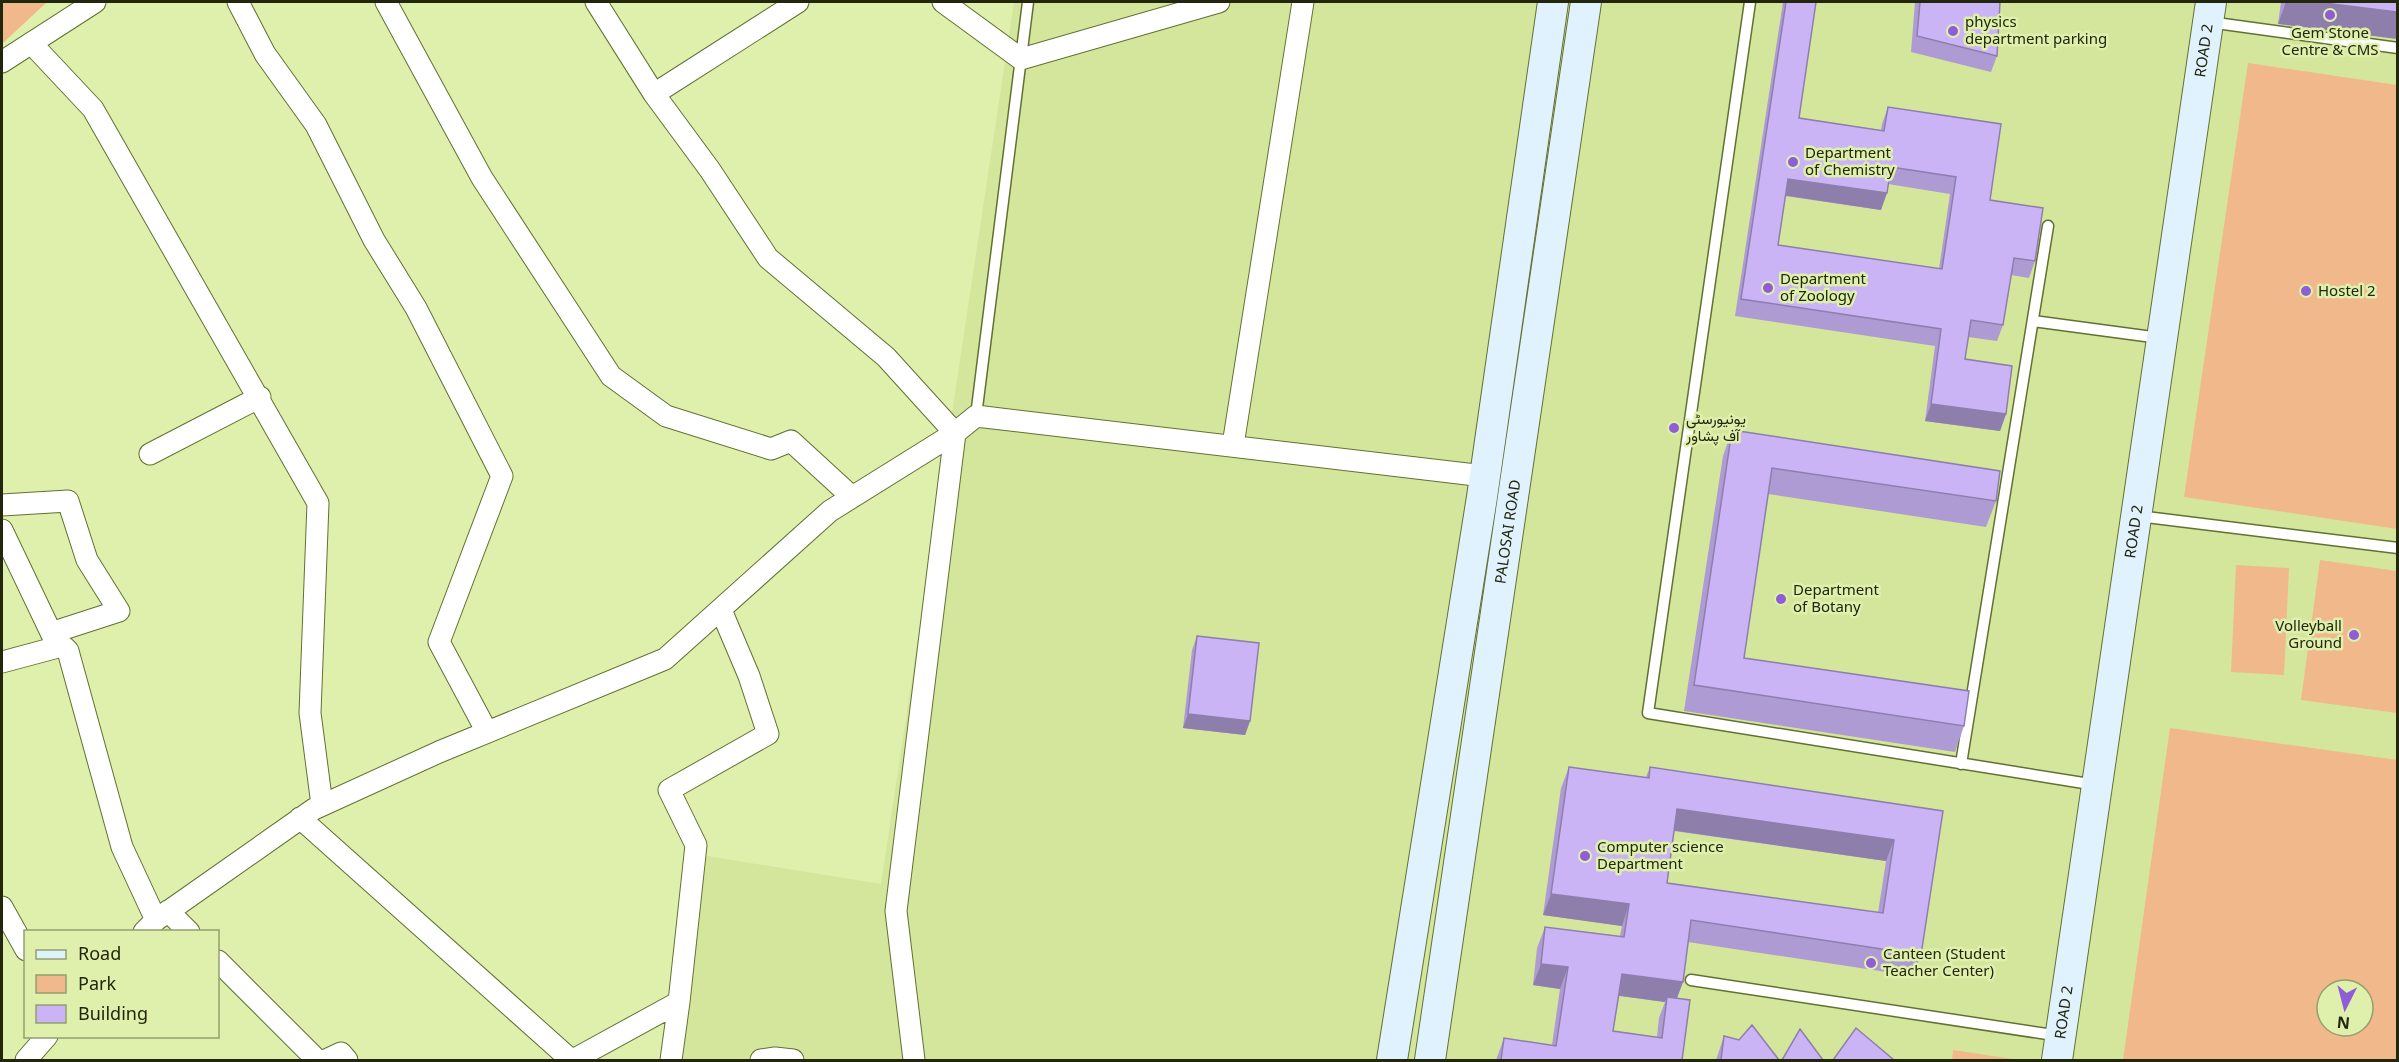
<svg xmlns="http://www.w3.org/2000/svg" width="2399" height="1062" font-family="'Noto Sans',Vazirmatn,sans-serif">
	<style>
		.built { fill: #d3e69c; fill-rule: evenodd }
		.green { fill: #f1b88b; fill-rule: evenodd }
		.lines { fill: none; stroke-linecap: round; stroke-linejoin: round }
		.lane-casing { stroke: #627032; stroke-width: 13 }
		.street-casing { stroke: #627032; stroke-width: 23 }
		.secondary-casing { stroke: #627032; stroke-width: 32 }
		.lane { stroke: #fff; stroke-width: 10 }
		.street { stroke: #fff; stroke-width: 21 }
		.secondary { stroke: #e0f2fe; stroke-width: 30 }
		.wall { fill: #ae9bd3; fill-rule: evenodd }
		.shaded-wall { fill: #8d7eac }
		.building { fill: #cab4f5; stroke: #8d7eac; stroke-width: 1.5; fill-rule: evenodd }
		.poi-dot { fill: #8f5dd6; stroke: #dff0ad; stroke-width: 2 }
		.labels { text-anchor: middle; stroke-width: 5; stroke-linejoin: round; paint-order: stroke }
		.poi-label { font-size: 15px; fill: #21260c; stroke: #dff0ad; text-anchor: start }
		.street-label { font-size: 15px; fill: #21260c; stroke: #dff0ad }
	</style>
	<rect width="100%" height="100%" fill="#dff0ad"/>
	<path class="built" d="M 1014,2 L 2397,2 L 2397,1060 L 665,1060 L 695,854 L 881,884 ZM 2327,990 L 2363,990 L 2363,1026 L 2327,1026 Z"/>
	<path class="green" d="M 2,2 L 47,2 L 2,44 Z
		M 2248,63 L 2397,85 L 2397,529 L 2184,497 Z
		M 2320,560 L 2397,571 L 2397,713 L 2301,700 Z
		M 2236,565 L 2289,568 L 2284,675 L 2231,672 Z
		M 2170,728 L 2397,760 L 2397,1060 L 2123,1060 ZM 2327,990 L 2363,990 L 2363,1026 L 2327,1026 Z
		M 1953,1050 L 2013,1059 L 2013,1060 L 1952,1060 Z"/>
	<g class="lines">
		<defs>
			<path id="lane" d="M 1750,2 L 1648,713 L 2096,785
				M 2209,22 L 2398,48
				M 2033,321 L 2160,338
				M 976,416 L 1028,2
				M 2138,516 L 2398,548
				M 1961,764 L 2048,226
				M 1691,980 L 2060,1036"/>
			<path id="street" d="M 238,2 L 265,54 L 316,125 L 374,240 L 416,308 L 502,476 L 439,642 L 487,732
				M 386,2 L 482,178 L 611,376 L 666,416 L 771,449 L 791,441 L 852,497
				M 596,2 L 654,94 L 710,170 L 768,258 L 886,357 L 955,433 L 896,911 L 914,1060
				M 943,2 L 1021,59 L 1219,2
				M 31,43 L 93,109 L 318,503 L 310,713 L 322,805
				M 2,62 L 95,2
				M 654,94 L 798,2
				M 1233,445 L 1303,2
				M 150,454 L 260,397
				M 2,505 L 68,501 L 87,560 L 119,611 L 51,633
				M 2,530 L 56,643
				M 2,662 L 58,647 L 64,647 L 68,651 L 122,847 L 156,920
				M 300,818 L 571,1060
				M 2,907 L 26,950
				M 168,911 L 189,932
				M 144,932 L 156,920 L 314,809 L 439,752 L 665,659 L 830,511 L 955,433 L 976,416 L 1484,476
				M 218,961 L 317,1060
				M 26,1060 L 47,1036
				M 326,1060 L 341,1053 L 347,1060
				M 573,1060 L 679,1002 L 696,845 L 669,790 L 768,734 L 749,676 L 721,610
				M 671,1060 L 679,1002
				M 761,1060 L 775,1058 L 793,1060"/>
			<g id="secondary">
				<path d="M 1392,1060 L 1482,497 L 1553,2"/>
				<path id="s1" d="M 1430,1060 L 1586,2"/>
				<path id="s2" d="M 2057,1060 L 2211,2"/>
			</g>
		</defs>
		<use href="#lane" class="lane-casing"/>
		<use href="#street" class="street-casing"/>
		<use href="#secondary" class="secondary-casing"/>
		<use href="#lane" class="lane"/>
		<use href="#street" class="street"/>
		<use href="#secondary" class="secondary"/>
	</g>
	<path class="wall" d="M 1783,2 L 1816,2 L 1799,118 L 1881,130 L 1882,124 L 1888,107 L 1990,200 L 2035,261 L 2029,278 L 2011,275 L 2003,325 L 1997,341 L 1968,337 L 1965,359 L 2006,414 L 2000,431 L 1925,421 L 1935,346 L 1735,316 ZM 1888,184 L 1950,194 L 1939,269 L 1778,245 L 1785,196 L 1881,210 Z
		M 1915,2 L 2000,2 L 1997,56 L 1991,72 L 1911,52 Z
		M 2281,2 L 2397,2 L 2278,24 Z
		M 1732,430 L 1996,501 L 1986,527 L 1768,494 L 1744,658 L 1964,726 L 1955,752 L 1684,711 L 1723,456 Z
		M 1197,636 L 1250,721 L 1245,735 L 1183,728 L 1192,650 Z
		M 1569,767 L 1646,777 L 1650,767 L 1943,811 L 1921,955 L 1913,976 L 1688,942 L 1683,982 L 1677,998 L 1682,1060 L 1496,1060 L 1504,1038 L 1552,1045 L 1560,989 L 1533,985 L 1537,948 L 1545,927 L 1620,936 L 1622,926 L 1543,915 L 1561,788 ZM 1674,831 L 1886,861 L 1878,913 L 1667,883 ZM 1619,996 L 1665,1002 L 1659,1018 L 1657,1037 L 1613,1031 Z
		M 1724,1036 L 1779,1060 L 1716,1060 Z"/>
	<path class="shaded-wall" d="M 2286,2 L 2316,2 L 2397,12 L 2397,39 L 2278,24 Z
		M 1788,179 L 1887,193 L 1881,210 L 1782,195 Z
		M 1931,404 L 2006,414 L 2000,431 L 1925,421 Z
		M 1188,714 L 1250,721 L 1245,735 L 1183,728 Z
		M 1677,809 L 1894,840 L 1886,861 L 1670,830 Z
		M 1551,894 L 1629,904 L 1622,926 L 1543,915 Z
		M 1541,964 L 1568,967 L 1560,989 L 1533,985 Z
		M 1622,974 L 1683,982 L 1675,1003 L 1667,997 L 1665,1002 L 1614,995 Z"/>
	<path class="building" d="M 1786,2 L 1816,2 L 1799,118 L 1884,131 L 1888,107 L 2001,124 L 1990,200 L 2043,208 L 2035,261 L 2014,258 L 2003,325 L 1971,320 L 1965,359 L 2012,366 L 2006,414 L 1931,404 L 1941,329 L 1741,299 ZM 1891,167 L 1956,177 L 1942,269 L 1778,245 L 1788,179 L 1887,193 Z
		M 1920,2 L 2000,2 L 1997,56 L 1917,36 Z
		M 2316,2 L 2397,2 L 2397,12 Z
		M 1732,430 L 2000,471 L 1996,501 L 1772,468 L 1744,658 L 1969,691 L 1964,726 L 1694,685 Z
		M 1197,636 L 1259,643 L 1250,721 L 1188,714 Z
		M 1569,767 L 1649,778 L 1650,767 L 1943,811 L 1921,955 L 1691,920 L 1683,982 L 1622,974 L 1613,1031 L 1662,1038 L 1667,997 L 1690,1000 L 1682,1060 L 1501,1060 L 1504,1038 L 1556,1046 L 1568,967 L 1541,964 L 1545,927 L 1624,937 L 1629,904 L 1551,894 ZM 1677,809 L 1894,840 L 1883,913 L 1667,883 Z
		M 1752,1025 L 1779,1060 L 1721,1060 L 1724,1036 L 1739,1040 Z
		M 1856,1028 L 1894,1060 L 1833,1060 Z
		M 1800,1029 L 1823,1060 L 1782,1060 Z"/>
	<g class="poi-dot">
		<circle cx="2330" cy="15" r="6"/>
		<circle cx="1953" cy="31" r="6"/>
		<circle cx="1793" cy="162" r="6"/>
		<circle cx="1768" cy="288" r="6"/>
		<circle cx="2306" cy="291" r="6"/>
		<circle cx="1674" cy="428" r="6"/>
		<circle cx="1781" cy="599" r="6"/>
		<circle cx="2354" cy="635" r="6"/>
		<circle cx="1585" cy="856" r="6"/>
		<circle cx="1871" cy="963" r="6"/>
	</g>
	<g class="labels">
		<g class="poi-label">
			<text x="1965" y="27">physics<tspan x="1965" dy="17">department parking</tspan></text>
			<text x="2330" y="38" text-anchor="middle">Gem Stone<tspan x="2330" dy="17">Centre &amp; CMS</tspan></text>
			<text x="1805" y="158">Department<tspan x="1805" dy="17">of Chemistry</tspan></text>
			<text x="1780" y="284">Department<tspan x="1780" dy="17">of Zoology</tspan></text>
			<text x="2318" y="296">Hostel 2</text>
			<text x="1686" y="424">یونیورسٹی<tspan x="1686" dy="17">آف پشاور</tspan></text>
			<text x="1793" y="595">Department<tspan x="1793" dy="17">of Botany</tspan></text>
			<text x="2342" y="631" text-anchor="end">Volleyball<tspan x="2342" dy="17">Ground</tspan></text>
			<text x="1597" y="852">Computer science<tspan x="1597" dy="17">Department</tspan></text>
			<text x="1883" y="959">Canteen (Student<tspan x="1883" dy="17">Teacher Center)</tspan></text>
		</g>
		<g class="street-label">
			<text dy="5" stroke="none"><textPath href="#s2" startOffset="1020">ROAD 2</textPath></text>
			<text dy="5" stroke="none"><textPath href="#s1" startOffset="534">PALOSAI ROAD</textPath></text>
			<text dy="5" stroke="none"><textPath href="#s2" startOffset="534">ROAD 2</textPath></text>
			<text dy="5" stroke="none"><textPath href="#s2" startOffset="48">ROAD 2</textPath></text>
		</g>
	</g>
	<rect width="2399" height="1062" fill="none" stroke="#21260c" stroke-width="6"/>
	<rect x="24" y="930" width="195" height="108" fill="#dff0ad" stroke="#939f6d" stroke-width="1.5"/>
	<rect x="36" y="950" width="30" height="9" fill="#e0f2fe" stroke="#939f6d" stroke-width="1.5"/>
	<text x="78" y="960" font-size="18" fill="#21260c">Road</text>
	<rect x="36" y="975" width="30" height="18" fill="#f1b88b" stroke="#939f6d" stroke-width="1.5"/>
	<text x="78" y="990" font-size="18" fill="#21260c">Park</text>
	<rect x="36" y="1005" width="30" height="18" fill="#cab4f5" stroke="#939f6d" stroke-width="1.5"/>
	<text x="78" y="1020" font-size="18" fill="#21260c">Building</text>
	<g transform="translate(2345 1008) rotate(186)"><circle r="28" fill="#dff0ad" stroke="#939f6d" stroke-width="1.5"/>
	<path d="M0-4.5L10 22L0 15L-10 22Z" fill="#8f5dd6"/>
	<text y="-9" font-size="16" font-weight="bold" text-anchor="middle" fill="#21260c">N</text>
	</g>
</svg>
